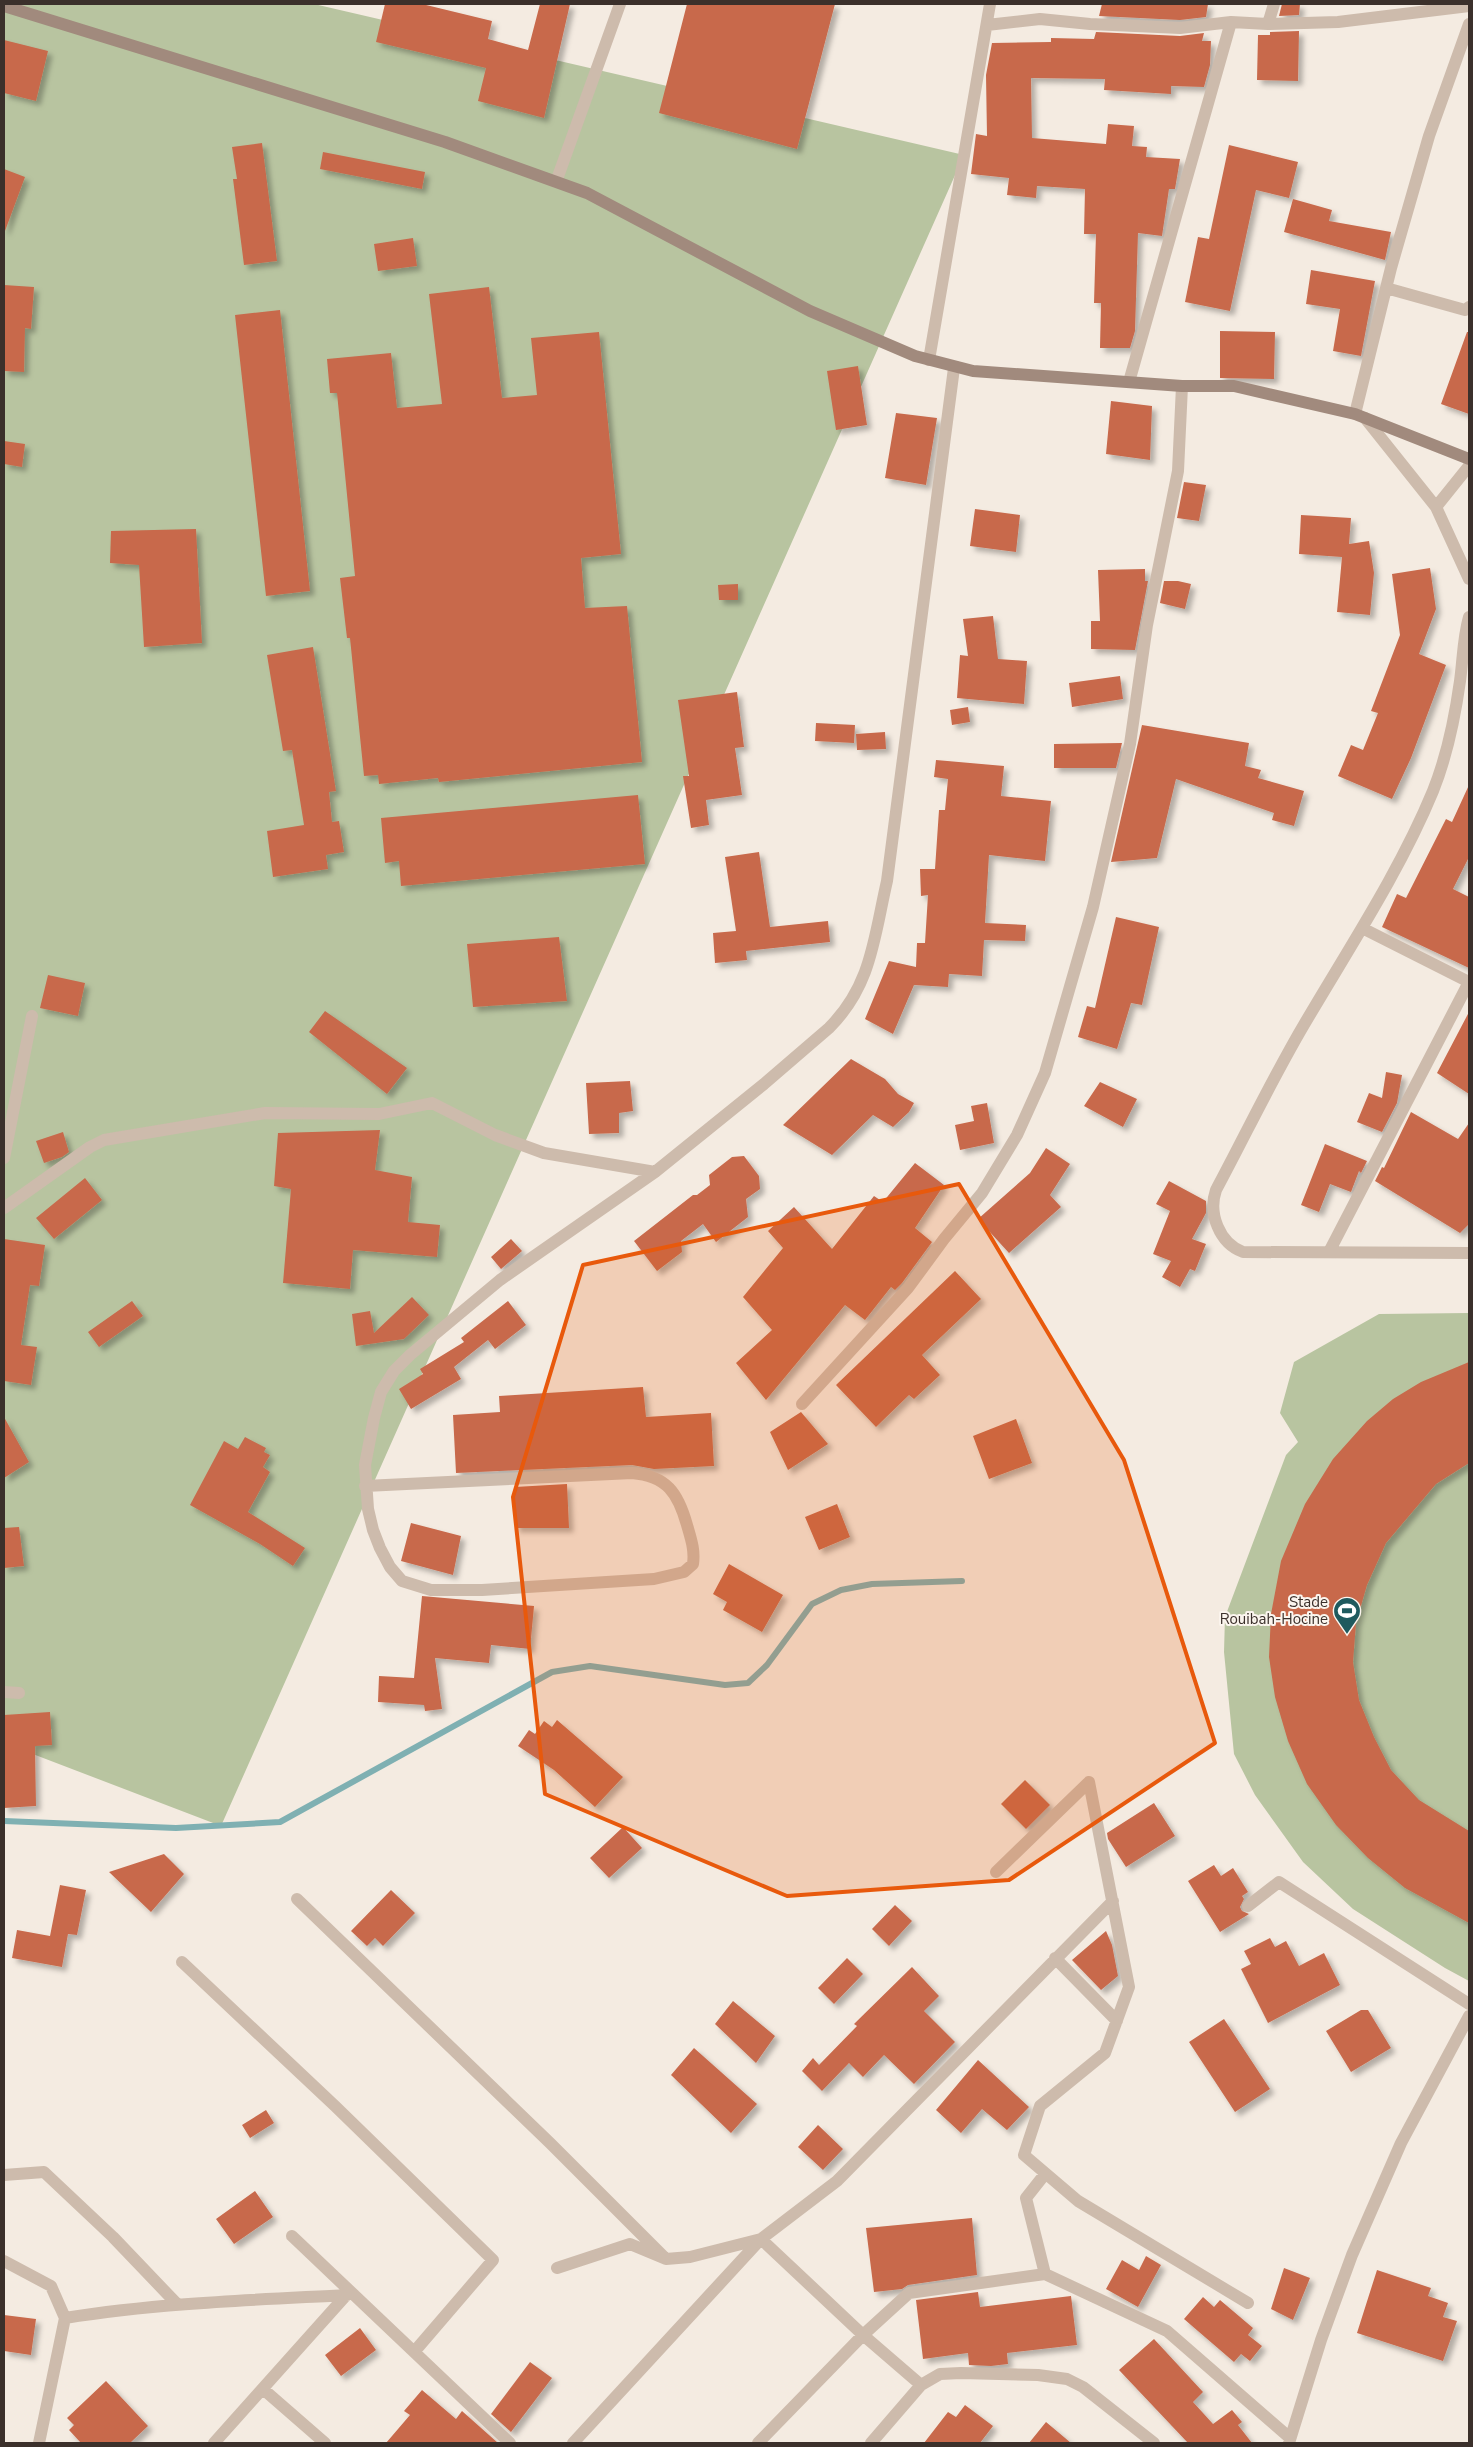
<svg xmlns="http://www.w3.org/2000/svg" width="1473" height="2447" font-family="'Nunito Sans',sans-serif">
	<style>
		.green { fill: #b8c4a0 }
		.lines { fill: none; stroke-linecap: round; stroke-linejoin: round }
		.stream { stroke: #7fb0b2; stroke-width: 6 }
		.building { fill: #c8694b; filter: url(#shadow) }
		.street { stroke: #cdbbac; stroke-width: 12 }
		.secondary { stroke: #a18a7d; stroke-width: 12 }
		.marked { fill: #e8590c; fill-opacity: 0.2; stroke: #e8590c; stroke-width: 4; stroke-linejoin: round }
		.labels { text-anchor: middle; stroke-width: 4; stroke-linejoin: round; paint-order: stroke }
		.poi-label { font-size: 15px; fill: #3b302b; stroke: #fbf5ee; text-anchor: end }
	</style>
	<defs>
		<filter id="shadow"><feDropShadow dx="4.5" dy="4.5" stdDeviation="2.5" flood-color="#0004"/></filter>
	</defs>
	<rect width="100%" height="100%" fill="#f4ebe1"/>
	<path class="green" d="M 4,4 L 314,4 L 964,155 L 221,1826 L 4,1743 Z
		M 1469,1313 L 1469,1981 L 1445,1968 L 1353,1909 L 1303,1862 L 1255,1795 L 1234,1754 L 1224,1652 L 1225,1617 L 1286,1455 L 1298,1442 L 1280,1413 L 1294,1362 L 1379,1314 Z"/>
	<g class="lines">
		<path class="stream" d="M 4,1821 L 176,1828 L 280,1822 L 552,1672 L 590,1666 L 725,1685 L 748,1683 L 767,1665 L 812,1604 L 841,1590 L 872,1584 L 962,1581"/>
	</g>
	<path class="building" d="M 385,4 L 422,4 L 492,21 L 488,39 L 528,50 L 540,4 L 570,4 L 544,118 L 478,101 L 486,68 L 376,42 Z
		M 687,4 L 835,4 L 797,149 L 659,113 Z
		M 1102,4 L 1208,4 L 1206,17 L 1180,20 L 1099,16 Z
		M 1282,4 L 1300,4 L 1299,15 L 1279,16 Z
		M 1299,31 L 1298,81 L 1257,80 L 1258,35 L 1270,35 L 1270,32 Z
		M 1096,32 L 1180,36 L 1204,33 L 1202,41 L 1211,41 L 1210,65 L 1204,87 L 1171,86 L 1171,94 L 1104,90 L 1105,79 L 1031,78 L 1032,138 L 1106,144 L 1108,124 L 1134,126 L 1132,146 L 1147,147 L 1146,157 L 1180,159 L 1175,189 L 1169,189 L 1162,236 L 1138,233 L 1135,331 L 1130,348 L 1100,348 L 1101,303 L 1094,303 L 1096,234 L 1084,234 L 1085,189 L 1037,186 L 1036,198 L 1007,195 L 1009,178 L 971,174 L 976,134 L 987,136 L 986,75 L 992,43 L 1051,42 L 1051,38 L 1094,39 Z
		M 4,40 L 48,51 L 36,101 L 4,93 Z
		M 262,143 L 277,261 L 244,265 L 233,179 L 237,179 L 232,147 Z
		M 1229,145 L 1298,162 L 1289,198 L 1256,190 L 1230,311 L 1185,302 L 1198,237 L 1209,239 Z
		M 323,152 L 425,172 L 422,189 L 320,169 Z
		M 4,169 L 25,177 L 5,231 L 4,231 Z
		M 1293,199 L 1332,210 L 1329,221 L 1391,232 L 1385,260 L 1284,232 Z
		M 413,238 L 417,266 L 378,271 L 374,244 Z
		M 1311,270 L 1375,281 L 1361,356 L 1333,351 L 1340,309 L 1306,304 Z
		M 4,285 L 34,287 L 31,329 L 25,328 L 24,372 L 4,371 Z
		M 489,287 L 502,398 L 537,395 L 531,338 L 599,332 L 621,554 L 581,558 L 585,608 L 627,606 L 642,762 L 439,782 L 438,778 L 379,784 L 378,775 L 364,776 L 350,638 L 347,638 L 340,578 L 355,576 L 337,393 L 330,393 L 327,359 L 391,353 L 397,408 L 442,404 L 429,294 Z
		M 280,310 L 310,591 L 266,596 L 235,315 Z
		M 1220,331 L 1275,332 L 1274,379 L 1220,378 Z
		M 1467,332 L 1469,332 L 1469,414 L 1441,404 Z
		M 858,366 L 867,425 L 836,430 L 827,371 Z
		M 1111,401 L 1152,406 L 1150,460 L 1106,454 Z
		M 896,413 L 937,418 L 926,485 L 885,478 Z
		M 4,441 L 25,444 L 22,467 L 4,464 Z
		M 1184,482 L 1206,485 L 1199,521 L 1177,518 Z
		M 975,509 L 1020,515 L 1016,552 L 970,546 Z
		M 1301,515 L 1351,518 L 1349,544 L 1369,541 L 1374,573 L 1370,615 L 1337,612 L 1342,557 L 1299,554 Z
		M 196,529 L 202,643 L 144,647 L 139,565 L 110,563 L 111,531 Z
		M 1430,568 L 1436,609 L 1419,654 L 1446,665 L 1411,758 L 1392,799 L 1338,776 L 1351,745 L 1363,750 L 1378,713 L 1371,711 L 1400,635 L 1392,574 Z
		M 1145,569 L 1145,581 L 1148,581 L 1135,650 L 1091,649 L 1091,621 L 1100,621 L 1098,570 Z
		M 1164,581 L 1178,581 L 1191,584 L 1185,609 L 1160,603 Z
		M 738,584 L 738,600 L 719,600 L 718,585 Z
		M 993,616 L 998,659 L 1027,661 L 1024,704 L 957,698 L 960,655 L 968,656 L 963,619 Z
		M 313,647 L 336,791 L 329,792 L 332,822 L 339,821 L 344,852 L 326,855 L 328,869 L 273,877 L 267,831 L 304,825 L 292,750 L 283,751 L 267,655 Z
		M 1120,676 L 1123,699 L 1072,707 L 1069,683 Z
		M 737,692 L 744,747 L 735,748 L 742,795 L 706,800 L 709,825 L 691,828 L 683,776 L 689,776 L 678,700 Z
		M 968,707 L 970,722 L 952,725 L 950,710 Z
		M 816,723 L 855,725 L 854,743 L 815,741 Z
		M 1142,725 L 1249,743 L 1245,766 L 1261,770 L 1258,778 L 1304,791 L 1294,826 L 1272,820 L 1274,813 L 1176,779 L 1157,858 L 1111,862 Z
		M 885,732 L 886,749 L 857,750 L 856,734 Z
		M 1122,743 L 1116,768 L 1054,768 L 1054,744 Z
		M 936,760 L 1004,766 L 1001,796 L 1051,801 L 1045,861 L 989,855 L 985,923 L 1026,925 L 1025,941 L 984,940 L 982,976 L 949,974 L 948,987 L 914,985 L 893,1034 L 865,1019 L 889,961 L 916,967 L 917,943 L 925,943 L 928,895 L 921,896 L 920,869 L 935,869 L 939,810 L 945,810 L 948,779 L 934,777 Z
		M 1469,785 L 1469,857 L 1453,889 L 1469,897 L 1469,968 L 1382,927 L 1397,894 L 1406,898 L 1446,819 L 1452,822 Z
		M 638,795 L 645,864 L 401,886 L 399,861 L 385,863 L 381,818 Z
		M 759,852 L 770,927 L 828,921 L 830,942 L 746,951 L 747,960 L 715,963 L 713,933 L 736,931 L 725,857 Z
		M 1116,917 L 1159,927 L 1142,1005 L 1131,1003 L 1117,1049 L 1078,1037 L 1087,1006 L 1095,1008 Z
		M 559,937 L 567,1001 L 473,1007 L 467,944 Z
		M 48,975 L 85,983 L 78,1016 L 40,1008 Z
		M 325,1011 L 407,1068 L 387,1094 L 309,1032 Z
		M 1469,1012 L 1469,1094 L 1437,1073 Z
		M 851,1059 L 885,1079 L 898,1094 L 914,1103 L 909,1112 L 893,1127 L 873,1115 L 832,1155 L 783,1125 Z
		M 1386,1072 L 1402,1075 L 1397,1103 L 1382,1132 L 1357,1122 L 1369,1093 L 1382,1098 Z
		M 630,1081 L 633,1111 L 619,1113 L 619,1133 L 589,1134 L 586,1083 Z
		M 1100,1082 L 1137,1099 L 1123,1127 L 1084,1106 Z
		M 987,1103 L 994,1143 L 960,1150 L 955,1125 L 974,1121 L 971,1106 Z
		M 1411,1112 L 1458,1139 L 1469,1123 L 1469,1224 L 1460,1233 L 1375,1181 L 1382,1167 L 1384,1168 Z
		M 380,1130 L 375,1170 L 412,1177 L 408,1222 L 440,1225 L 437,1257 L 353,1250 L 350,1289 L 283,1283 L 291,1189 L 274,1186 L 278,1133 Z
		M 63,1132 L 69,1152 L 62,1157 L 44,1163 L 36,1141 Z
		M 1325,1144 L 1367,1161 L 1361,1173 L 1359,1171 L 1351,1192 L 1330,1184 L 1319,1212 L 1301,1205 Z
		M 1046,1148 L 1070,1164 L 1050,1195 L 1061,1207 L 1009,1253 L 978,1219 L 1030,1173 Z
		M 744,1156 L 759,1176 L 760,1189 L 746,1199 L 748,1217 L 716,1242 L 703,1224 L 681,1241 L 682,1252 L 657,1271 L 634,1241 L 693,1195 L 697,1195 L 710,1185 L 709,1175 L 732,1157 Z
		M 915,1163 L 944,1185 L 915,1228 L 932,1242 L 902,1283 L 895,1290 L 891,1287 L 865,1320 L 845,1305 L 766,1400 L 736,1363 L 772,1330 L 743,1297 L 783,1248 L 768,1231 L 794,1207 L 832,1249 L 874,1196 L 883,1202 Z
		M 85,1178 L 102,1200 L 54,1239 L 36,1218 Z
		M 1169,1181 L 1206,1201 L 1206,1213 L 1192,1239 L 1206,1244 L 1195,1271 L 1190,1269 L 1180,1287 L 1162,1277 L 1171,1261 L 1153,1254 L 1170,1211 L 1156,1204 Z
		M 4,1239 L 45,1245 L 39,1286 L 30,1285 L 21,1345 L 37,1347 L 31,1385 L 4,1381 Z
		M 511,1239 L 522,1251 L 501,1269 L 491,1257 Z
		M 955,1271 L 981,1299 L 922,1355 L 940,1375 L 914,1399 L 909,1395 L 876,1427 L 836,1385 Z
		M 412,1297 L 429,1315 L 404,1339 L 356,1346 L 352,1314 L 370,1311 L 374,1333 Z
		M 132,1301 L 143,1316 L 99,1347 L 88,1332 Z
		M 508,1301 L 526,1325 L 495,1349 L 488,1340 L 454,1367 L 461,1379 L 411,1409 L 399,1389 L 423,1374 L 420,1369 L 464,1342 L 461,1338 Z
		M 1469,1362 L 1469,1463 L 1436,1484 L 1386,1543 L 1367,1585 L 1356,1623 L 1353,1662 L 1359,1700 L 1374,1737 L 1391,1770 L 1419,1800 L 1469,1831 L 1469,1923 L 1405,1888 L 1368,1858 L 1336,1825 L 1307,1784 L 1288,1741 L 1275,1697 L 1269,1657 L 1271,1614 L 1281,1561 L 1305,1504 L 1333,1459 L 1367,1421 L 1393,1399 L 1421,1382 Z
		M 643,1387 L 646,1417 L 711,1413 L 714,1466 L 654,1469 L 632,1465 L 456,1473 L 453,1415 L 500,1412 L 499,1396 Z
		M 801,1412 L 828,1444 L 788,1470 L 770,1432 Z
		M 4,1417 L 29,1462 L 4,1478 Z
		M 1016,1419 L 1032,1463 L 989,1479 L 973,1436 Z
		M 245,1437 L 266,1448 L 264,1452 L 270,1455 L 263,1467 L 270,1472 L 248,1512 L 305,1548 L 293,1566 L 260,1544 L 190,1505 L 224,1441 L 238,1449 Z
		M 567,1484 L 569,1528 L 515,1528 L 515,1487 Z
		M 837,1504 L 850,1537 L 819,1550 L 805,1517 Z
		M 411,1523 L 461,1536 L 453,1575 L 401,1561 Z
		M 19,1527 L 24,1566 L 4,1568 L 4,1528 Z
		M 729,1564 L 783,1595 L 762,1632 L 723,1610 L 727,1602 L 713,1594 Z
		M 422,1596 L 534,1606 L 530,1649 L 491,1645 L 489,1663 L 435,1658 L 442,1709 L 425,1711 L 424,1705 L 378,1702 L 379,1676 L 414,1678 Z
		M 50,1712 L 52,1745 L 35,1746 L 36,1806 L 4,1808 L 4,1715 Z
		M 557,1720 L 623,1777 L 595,1807 L 554,1770 L 518,1746 L 529,1730 L 535,1734 L 544,1721 L 552,1727 Z
		M 1025,1780 L 1050,1805 L 1026,1829 L 1001,1804 Z
		M 1154,1803 L 1175,1836 L 1126,1867 L 1108,1839 L 1107,1833 Z
		M 623,1827 L 642,1848 L 609,1878 L 590,1858 Z
		M 164,1854 L 184,1874 L 151,1912 L 109,1872 Z
		M 1214,1865 L 1221,1876 L 1233,1868 L 1248,1892 L 1242,1896 L 1244,1899 L 1240,1907 L 1242,1911 L 1249,1914 L 1220,1932 L 1188,1881 Z
		M 60,1885 L 86,1890 L 77,1935 L 68,1934 L 62,1967 L 12,1958 L 17,1930 L 50,1936 Z
		M 391,1890 L 415,1913 L 383,1946 L 375,1938 L 367,1946 L 351,1931 Z
		M 895,1905 L 912,1921 L 889,1946 L 872,1929 Z
		M 1106,1931 L 1112,1945 L 1118,1976 L 1101,1990 L 1072,1960 Z
		M 1270,1938 L 1275,1947 L 1286,1941 L 1299,1966 L 1324,1953 L 1340,1985 L 1268,2023 L 1241,1969 L 1251,1964 L 1244,1951 Z
		M 847,1958 L 863,1974 L 834,2004 L 818,1988 Z
		M 912,1967 L 939,1996 L 924,2011 L 955,2042 L 914,2084 L 884,2055 L 863,2077 L 849,2063 L 822,2091 L 802,2071 L 813,2058 L 819,2065 L 857,2026 L 854,2024 Z
		M 733,2001 L 775,2036 L 756,2063 L 715,2024 Z
		M 1361,2010 L 1368,2010 L 1391,2048 L 1351,2072 L 1326,2031 Z
		M 1224,2019 L 1270,2089 L 1235,2112 L 1189,2042 Z
		M 694,2048 L 757,2104 L 731,2133 L 671,2075 Z
		M 978,2060 L 1029,2107 L 1007,2130 L 982,2109 L 961,2133 L 936,2110 Z
		M 266,2110 L 274,2123 L 250,2138 L 242,2125 Z
		M 818,2125 L 843,2149 L 823,2170 L 798,2147 Z
		M 255,2191 L 273,2217 L 234,2244 L 216,2219 Z
		M 972,2218 L 977,2275 L 908,2285 L 902,2289 L 874,2292 L 866,2228 Z
		M 1146,2256 L 1161,2265 L 1138,2307 L 1106,2289 L 1122,2260 L 1139,2270 Z
		M 1284,2268 L 1310,2278 L 1293,2320 L 1271,2309 Z
		M 1377,2270 L 1431,2288 L 1428,2296 L 1448,2303 L 1443,2317 L 1457,2321 L 1443,2361 L 1357,2333 Z
		M 978,2292 L 980,2307 L 1071,2296 L 1077,2345 L 1007,2353 L 1008,2364 L 991,2366 L 969,2365 L 968,2353 L 923,2359 L 916,2300 Z
		M 1203,2297 L 1214,2307 L 1220,2300 L 1253,2328 L 1248,2335 L 1262,2346 L 1250,2361 L 1241,2354 L 1234,2362 L 1184,2319 Z
		M 4,2315 L 36,2319 L 31,2355 L 4,2351 Z
		M 360,2328 L 376,2350 L 341,2376 L 325,2355 Z
		M 1154,2339 L 1203,2392 L 1193,2402 L 1213,2424 L 1232,2410 L 1242,2422 L 1238,2425 L 1252,2443 L 1188,2443 L 1119,2370 Z
		M 530,2362 L 552,2378 L 511,2432 L 491,2414 Z
		M 106,2381 L 148,2426 L 130,2443 L 81,2443 L 69,2430 L 74,2425 L 67,2418 Z
		M 422,2390 L 456,2419 L 462,2411 L 498,2443 L 386,2443 L 410,2415 L 404,2411 Z
		M 965,2405 L 993,2426 L 980,2443 L 924,2443 L 948,2412 L 956,2417 Z
		M 1046,2422 L 1071,2443 L 1029,2443 Z"/>
	<g class="lines">
		<path class="street" d="M 1268,24 L 1274,4
			M 987,25 L 1040,19 L 1090,24 L 1180,28 L 1231,22 L 1268,24 L 1338,22 L 1469,6
			M 556,182 L 620,4
			M 1386,288 L 1465,310 L 1469,307
			M 929,360 L 990,4
			M 1129,382 L 1231,22
			M 1355,414 L 1391,268 L 1429,136 L 1469,24
			M 1365,418 L 1436,507 L 1469,579
			M 1436,507 L 1469,466
			M 1469,617 C 1463,638 1463,659 1460,681 C 1455,717 1447,756 1433,791 C 1400,871 1349,948 1305,1023 C 1273,1077 1246,1134 1216,1190 C 1208,1213 1219,1243 1243,1252 L 1469,1253
			M 1362,928 L 1469,982
			M 4,1158 L 32,1016
			M 4,1208 L 90,1147 L 104,1140 L 265,1113 L 379,1114 L 432,1103 L 495,1135 L 544,1153 L 655,1172
			M 1329,1252 L 1469,982
			M 802,1404 L 908,1288 L 944,1239 L 982,1193 L 1017,1135 L 1045,1073 L 1093,907 L 1130,744 L 1147,625 L 1178,471 L 1182,386
			M 365,1486 L 632,1473 C 667,1476 678,1493 687,1525 C 691,1539 695,1550 693,1564 L 684,1572 L 654,1579 L 482,1590 L 431,1590 L 402,1581 L 390,1567 L 380,1548 L 373,1530 L 368,1509 L 365,1465 L 374,1418 L 381,1392 L 394,1371 L 410,1355 L 500,1280 L 655,1172 L 764,1084 L 829,1028 C 872,985 874,937 887,881 L 954,368
			M 4,1692 L 19,1693
			M 1089,1782 L 1129,1987 L 1105,2053 L 1040,2106 L 1024,2155 L 1078,2201 L 1248,2303
			M 996,1872 L 1089,1782
			M 297,1899 L 550,2143 L 666,2259
			M 1248,1906 L 1279,1882 L 1469,2004
			M 1055,1958 L 1117,2021
			M 182,1962 L 335,2106 L 493,2260 L 414,2352
			M 4,2175 L 44,2172 L 113,2237 L 177,2304
			M 292,2236 L 510,2443
			M 761,2239 L 863,2335 L 921,2385
			M 4,2261 L 51,2286 L 65,2318 L 39,2443
			M 557,2268 L 630,2244 L 666,2259 L 690,2257 L 761,2239
			M 1045,2274 L 1026,2198 L 1045,2174
			M 65,2318 C 158,2303 253,2300 347,2295
			M 263,2389 L 325,2443
			M 214,2443 L 349,2292
			M 573,2443 L 761,2239 L 837,2181 L 1113,1901
			M 758,2443 L 863,2335 L 909,2293 L 1045,2274 L 1167,2331 L 1290,2438
			M 871,2443 L 921,2385 L 940,2374 L 961,2373 L 1038,2375 L 1067,2379 L 1083,2387 L 1154,2443
			M 1289,2443 L 1321,2340 L 1352,2255 L 1401,2143 L 1469,2016"/>
		<path class="secondary" d="M 4,6 L 445,142 L 587,193 L 810,311 L 915,356 L 973,371 L 1182,386 L 1234,386 L 1355,414 L 1469,459"/>
	</g>
	<path class="marked" d="M 959,1184 L 1124,1460 L 1215,1743 L 1009,1880 L 787,1896 L 545,1794 L 513,1497 L 583,1265 Z"/>
	<defs>
		<symbol id="stadium-pin" viewBox="-11 -11 22 30"><path d="M0 17L-7.5 6A9.5 9.5 0 1 1 7.5 6Z" fill="#1f5a5e" stroke="#fbf5ee"/><path d="M0-5a6.5 5 0 1 0 0 10a6.5 5 0 1 0 0-10ZM-3.5-1.8h7v3.6h-7Z" fill="#fff"/></symbol>
	</defs>
	<g fill-rule="evenodd">
		<use href="#stadium-pin" x="1331" y="1595" width="32" height="43"/>
	</g>
	<g class="labels">
		<g class="poi-label">
			<text x="1328" y="1607">Stade<tspan x="1328" dy="17">Rouibah-Hocine</tspan></text>
		</g>
	</g>
	<rect width="1473" height="2447" fill="none" stroke="#3b302b" stroke-width="10"/>
</svg>
